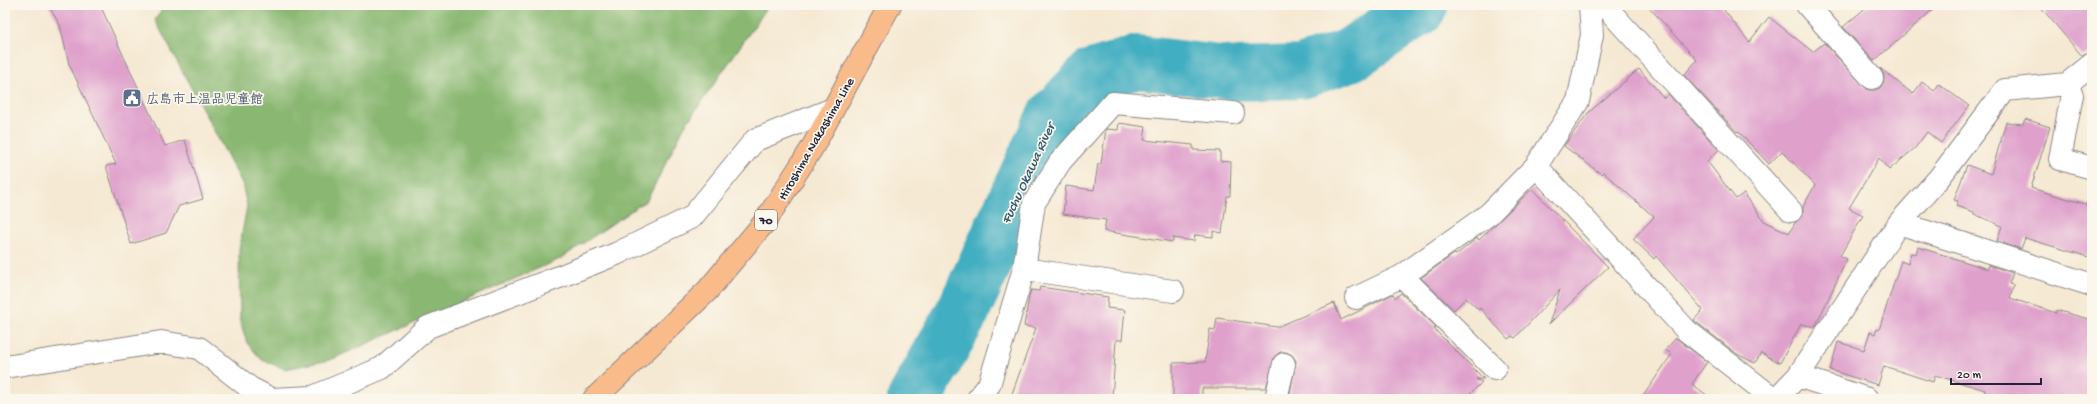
<svg xmlns="http://www.w3.org/2000/svg" width="2097" height="404" font-family="'Gochi Hand','Klee One',sans-serif">
	<style>
		.forest { fill: #8ab872; stroke: #566d56 }
		.lines { fill: none; stroke-linecap: round; stroke-linejoin: round }
		.river { stroke: #43aec1; stroke-width: 54 }
		.building { fill: #dfa0cc }
		.minor-casing { stroke: #8c8687; stroke-width: 24 }
		.major-casing { stroke: #8c8687; stroke-width: 24 }
		.minor { stroke: #fff; stroke-width: 22 }
		.major { stroke: #fabb8b; stroke-width: 22 }
		.labels { text-anchor: middle; stroke-width: 3.5; stroke-linejoin: round; paint-order: stroke }
		.shield { fill: #fbf7ec; stroke: #636270; stroke-width: 1 }
		.shield-label { font-size: 12px; font-weight: bold; fill: #22223b }
		.service-label { font-size: 13px; font-weight: bold; fill: #4e5e75; stroke: #fbf7ec; text-anchor: start }
		.street-label { font-size: 13px; fill: #22223b; stroke: #fbf7ec }
		.water-label { font-size: 14px; font-style: italic; fill: #2f5a71; stroke: #fbf7ec }
	</style>
	<rect width="100%" height="100%" fill="#fbf7ec"/>
	<filter id="ink" filterUnits="userSpaceOnUse"><feTurbulence type="fractalNoise" baseFrequency=".025" numOctaves="2"/><feDisplacementMap in="SourceGraphic" scale="8" xChannelSelector="R" yChannelSelector="G"/><feConvolveMatrix kernelMatrix="1 2 1 2 8 2 1 2 1" color-interpolation-filters="sRGB"/></filter>
	<filter id="wash" filterUnits="userSpaceOnUse"><feTurbulence type="fractalNoise" baseFrequency=".012" numOctaves="4" result="noise"/><feDisplacementMap in="SourceGraphic" scale="16" xChannelSelector="R" yChannelSelector="G"/><feGaussianBlur stdDeviation="0.9" result="paint"/><feColorMatrix in="noise" values="0 0 0 0 0 0 0 0 0 0 0 0 0 0 0 0 0 1.4 0 .05"/><feComposite in="paint" operator="in"/></filter>
	<g filter="url(#wash)">
		<rect width="100%" height="100%" fill="#f5e9d3"/>
		<path class="forest" d="M 165,5 L 769,5 L 684,127 L 647,200 L 560,259 L 330,360 L 285,369 L 262,360 L 247,343 L 240,321 L 239,250 L 247,206 L 242,183 L 155,20 Z"/>
		<g class="lines">
			<path class="river" d="M 914,399 L 963,311 L 1053,117 L 1092,76 L 1137,62 L 1236,74 L 1301,72 L 1350,55 L 1418,10 L 1421,5"/>
		</g>
		<g id="blocks">
			<path class="building" d="M 48,5 L 100,5 L 165,146 L 185,140 L 203,199 L 179,206 L 166,233 L 131,244 L 106,166 L 116,164 L 69,64 L 60,25 Z
				M 1647,5 L 1720,5 L 1749,42 L 1769,17 L 1813,52 L 1824,43 L 1868,90 L 1875,90 L 1880,88 L 1884,82 L 1884,75 L 1880,68 L 1913,94 L 1922,82 L 1934,91 L 1939,84 L 1969,106 L 1941,143 L 1927,132 L 1915,148 L 1889,170 L 1879,158 L 1849,208 L 1863,215 L 1840,256 L 1847,259 L 1815,327 L 1801,324 L 1780,363 L 1761,353 L 1755,363 L 1737,354 L 1696,322 L 1694,320 L 1703,310 L 1656,256 L 1654,259 L 1633,239 L 1654,217 L 1603,172 L 1601,174 L 1564,146 L 1588,113 L 1639,69 L 1664,98 L 1668,94 L 1719,150 L 1707,161 L 1736,199 L 1744,193 L 1764,221 L 1789,233 L 1795,223 L 1803,215 L 1803,207 L 1815,185 L 1782,151 L 1769,164 L 1738,131 L 1737,132 L 1684,75 L 1697,60 Z
				M 1869,5 L 1938,5 L 1874,61 L 1843,27 Z
				M 2039,5 L 2092,5 L 2092,52 L 2082,56 Z
				M 2025,119 L 2050,127 L 2031,188 L 2092,206 L 2092,258 L 2025,238 L 2021,249 L 1997,241 L 2002,226 L 1974,214 L 1974,212 L 1956,206 L 1958,201 L 1954,200 L 1967,165 L 1991,174 L 2006,122 L 2023,124 Z
				M 1119,123 L 1146,127 L 1144,140 L 1193,145 L 1193,150 L 1220,151 L 1220,161 L 1231,162 L 1230,196 L 1227,196 L 1222,233 L 1213,231 L 1213,237 L 1195,235 L 1194,241 L 1173,238 L 1173,242 L 1104,231 L 1106,220 L 1063,214 L 1066,186 L 1094,190 L 1098,164 L 1101,164 L 1106,129 L 1118,130 Z
				M 1532,189 L 1608,267 L 1549,324 L 1560,290 L 1515,338 L 1512,336 L 1508,339 L 1480,308 L 1479,310 L 1466,298 L 1454,310 L 1421,278 L 1454,254 L 1456,255 L 1477,238 L 1479,240 Z
				M 1918,247 L 1988,269 L 1989,265 L 2013,273 L 2009,284 L 2014,285 L 2010,298 L 2056,313 L 2056,310 L 2092,320 L 2092,399 L 1983,399 L 1985,390 L 1935,375 L 1933,382 L 1884,366 L 1878,385 L 1830,370 L 1838,342 L 1864,350 L 1870,332 L 1875,334 L 1877,329 L 1879,330 L 1901,261 L 1908,264 L 1911,253 L 1916,254 Z
				M 1040,287 L 1108,297 L 1107,308 L 1125,310 L 1122,340 L 1116,340 L 1112,399 L 1010,399 L 1036,328 L 1024,326 L 1029,297 L 1031,290 L 1039,291 Z
				M 1401,293 L 1436,327 L 1434,329 L 1484,379 L 1476,379 L 1482,382 L 1465,399 L 1289,399 L 1296,361 L 1292,355 L 1286,352 L 1280,352 L 1275,356 L 1266,388 L 1202,388 L 1202,398 L 1173,399 L 1173,363 L 1205,362 L 1210,329 L 1215,330 L 1217,318 L 1277,327 L 1334,303 L 1341,320 L 1393,294 L 1395,298 Z
				M 1676,338 L 1707,362 L 1692,384 L 1712,399 L 1641,399 L 1672,354 L 1665,350 Z"/>
		</g>
	</g>
	<g filter="url(#ink)">
		<use href="#blocks" fill-opacity="0" stroke="#8c8687" stroke-width="1"/>
		<g class="lines">
			<defs>
				<path id="minor" d="M 1607,5 L 1614,16 L 1791,211
					M 1807,5 L 1872,78
					M 2067,84 L 2072,95 L 2060,159 L 2092,168
					M 1536,166 L 1687,331 L 1774,399
					M 1899,223 L 2092,285
					M 1024,269 L 1173,291
					M 1402,276 L 1495,369
					M 1356,298 L 1402,276 L 1489,214 L 1536,166 L 1578,101 L 1592,35 L 1590,5
					M 5,367 L 161,342 L 199,348 L 250,388 L 271,399
					M 1798,376 L 1867,399
					M 272,399 L 313,397 L 382,368 L 428,327 L 559,277 L 616,254 L 692,217 L 755,140 L 833,109
					M 978,399 L 989,385 L 1024,269 L 1034,203 L 1060,162 L 1113,103 L 1233,113
					M 1276,399 L 1284,364
					M 1776,399 L 1798,376 L 1899,223 L 1939,178 L 2005,90 L 2067,84 L 2092,64"/>
				<path id="major" d="M 594,399 L 707,291 L 764,223 L 812,148 L 890,5"/>
			</defs>
			<use href="#minor" class="minor-casing"/>
			<use href="#major" class="major-casing"/>
			<use href="#minor" class="minor"/>
			<use href="#major" class="major"/>
		</g>
	</g>
	<defs>
		<symbol id="civic-square" viewBox="-11 -11 22 22"><rect x="-9" y="-9" width="18" height="18" rx="4" fill="#5c6f8a" stroke="#fbf7ec"/><path d="M-.6-6.5H3V-4.5H.6V-3L4-1V1h2V6H-6V1h2V-1L-.6-3ZM-1.2 2.5V6h2.4V2.5Z" fill="#fff"/></symbol>
	</defs>
	<g fill-rule="evenodd">
		<use href="#civic-square" x="121" y="87" width="22" height="22"/>
	</g>
	<g class="labels">
		<rect class="shield" x="755" y="210" width="22" height="20" rx="3"/>
		<g class="shield-label">
			<text x="766" y="224">70</text>
		</g>
		<g class="service-label">
			<text x="146" y="103">広島市上温品児童館</text>
		</g>
		<g class="street-label">
			<text transform="translate(815 138) rotate(-60)" y="5">Hiroshima Nakashima Line</text>
		</g>
		<g class="water-label">
			<text transform="translate(1027 173) rotate(-65)" y="5">Fuchu Okawa River</text>
		</g>
	</g>
	<rect width="2097" height="404" fill="none" stroke="#fbf7ec" stroke-width="20"/>
	<path d="M1951 378v6h90v-6" fill="none" stroke="#22223b" stroke-width="2"/>
	<text x="1957" y="378" font-size="12" fill="#22223b" stroke="#fbf7ec" stroke-width="3" paint-order="stroke">20 m</text>
</svg>
